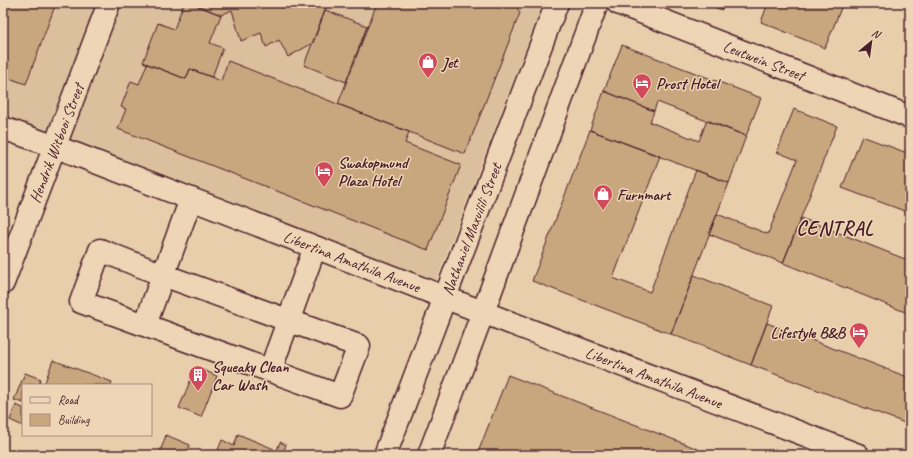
<svg xmlns="http://www.w3.org/2000/svg" width="913" height="458" font-family="Caveat,sans-serif">
	<style>
		.built { fill: #dcbf9c }
		.building { fill: #c8a77f; stroke: #4a1f2b }
		.lines { fill: none; stroke-linecap: round; stroke-linejoin: round }
		.minor-casing { stroke: #4a1f2b; stroke-width: 25 }
		.highway-casing { stroke: #4a1f2b; stroke-width: 25 }
		.minor { stroke: #eed5b5; stroke-width: 22 }
		.highway { stroke: #eed5b5; stroke-width: 22 }
		.labels { text-anchor: middle; stroke-width: 3; stroke-linejoin: round; paint-order: stroke }
		.street-label { font-size: 16px; fill: #4a1f2b; stroke: #eed5b5 }
		.poi-label { font-size: 16px; font-weight: bold; fill: #4a1f2b; stroke: #eed5b5; text-anchor: start }
		.district-label { font-size: 20px; font-weight: bold; letter-spacing: 1px; fill: #4a1f2b; stroke: #eed5b5 }
	</style>
	<rect width="100%" height="100%" fill="#e9ceac"/>
	<filter id="ink" filterUnits="userSpaceOnUse"><feTurbulence type="fractalNoise" baseFrequency=".025" numOctaves="2"/><feDisplacementMap in="SourceGraphic" scale="8" xChannelSelector="R" yChannelSelector="G"/><feConvolveMatrix kernelMatrix="1 2 1 2 8 2 1 2 1" color-interpolation-filters="sRGB"/></filter>
	<g filter="url(#ink)">
		<path class="built" d="M 3,3 L 543,3 L 435,283 L 3,115 Z"/>
		<path class="building" d="M 3,3 L 56,3 L 26,84 L 3,76 Z
			M 184,3 L 191,3 L 221,15 L 210,43 L 223,48 L 212,77 L 190,69 L 186,79 L 143,62 L 158,23 L 174,29 Z
			M 191,3 L 328,3 L 313,43 L 288,57 L 279,40 L 266,47 L 261,33 L 241,41 L 232,10 L 221,15 Z
			M 377,3 L 515,3 L 520,13 L 465,154 L 338,104 Z
			M 704,3 L 725,3 L 722,10 Z
			M 768,3 L 843,3 L 825,48 L 761,22 Z
			M 325,10 L 367,26 L 346,82 L 304,65 Z
			M 622,45 L 761,98 L 746,136 L 657,102 L 654,111 L 604,91 Z
			M 228,61 L 409,132 L 405,143 L 461,165 L 428,250 L 118,129 L 126,109 L 121,107 L 131,81 L 139,84 L 147,64 L 186,79 L 190,69 L 221,81 Z
			M 604,91 L 654,111 L 650,122 L 699,141 L 707,120 L 746,136 L 729,183 L 590,130 Z
			M 794,109 L 837,126 L 783,263 L 709,234 L 717,214 L 768,234 L 797,160 L 777,152 Z
			M 590,130 L 660,156 L 613,278 L 650,292 L 696,170 L 729,183 L 671,334 L 532,281 Z
			M 862,136 L 910,154 L 910,213 L 842,188 Z
			M 801,218 L 910,261 L 910,314 L 783,263 Z
			M 694,275 L 773,306 L 751,365 L 671,334 Z
			M 767,323 L 910,378 L 910,425 L 751,365 Z
			M 53,360 L 112,382 L 111,385 L 44,385 Z
			M 196,367 L 217,376 L 201,417 L 179,408 Z
			M 25,373 L 41,379 L 39,385 L 23,385 L 23,403 L 14,400 Z
			M 508,375 L 698,449 L 695,455 L 477,455 Z
			M 16,405 L 23,408 L 23,426 L 10,420 Z
			M 238,434 L 274,449 L 271,455 L 216,455 L 222,440 L 234,446 Z
			M 166,435 L 190,445 L 186,455 L 159,455 Z
			M 280,442 L 286,445 L 282,455 L 275,455 Z"/>
		<g class="lines">
			<defs>
				<path id="minor" d="M 618,3 L 910,117
					M 3,128 L 75,154 L 503,320 L 858,455
					M 100,250 L 163,275 L 359,346 L 340,396 L 81,302 Z
					M 3,283 L 109,3
					M 145,325 L 191,199
					M 270,371 L 315,247"/>
				<path id="highway" d="M 385,455 L 557,3
					M 429,455 L 483,312 L 597,3"/>
			</defs>
			<use href="#minor" class="minor-casing"/>
			<use href="#highway" class="highway-casing"/>
			<use href="#minor" class="minor"/>
			<use href="#highway" class="highway"/>
		</g>
	</g>
	<defs>
		<symbol id="shop-pin" viewBox="-11 -11 22 30"><path d="M0 17L-7.5 6A9.5 9.5 0 1 1 7.5 6Z" fill="#d1495b" stroke="#eed5b5"/><path d="M-5-2.5h2.3a2.7 3.5 0 0 1 5.4 0H5L5.5 6h-11ZM-1.5-2.5h3a1.5 2.3 0 0 0-3 0Z" fill="#fff"/></symbol>
		<symbol id="hotel-pin" viewBox="-11 -11 22 30"><path d="M0 17L-7.5 6A9.5 9.5 0 1 1 7.5 6Z" fill="#d1495b" stroke="#eed5b5"/><path d="M-6-4.5h1.5V1H6V5H4.5V3h-9V5H-6ZM-4 0a1.8 1.8 0 1 1 3.6 0ZM.5 0V-2.5h3Q6-2.5 6 0Z" fill="#fff"/></symbol>
		<symbol id="building-pin" viewBox="-11 -11 22 30"><path d="M0 17L-7.5 6A9.5 9.5 0 1 1 7.5 6Z" fill="#d1495b" stroke="#eed5b5"/><path d="M-4-6H4V6H1V3H-1V6H-4ZM-2.5-4.3h1.7v1.8h-1.7ZM.8-4.3h1.7v1.8H.8ZM-2.5-1h1.7V.8h-1.7ZM.8-1h1.7V.8H.8Z" fill="#fff"/></symbol>
	</defs>
	<g fill-rule="evenodd">
		<use href="#shop-pin" x="417" y="51" width="22" height="30"/>
		<use href="#hotel-pin" x="631" y="72" width="22" height="30"/>
		<use href="#hotel-pin" x="313" y="160" width="22" height="30"/>
		<use href="#shop-pin" x="592" y="183" width="22" height="30"/>
		<use href="#hotel-pin" x="848" y="321" width="22" height="30"/>
		<use href="#building-pin" x="187" y="364" width="22" height="30"/>
	</g>
	<g class="labels">
		<g class="street-label">
			<text transform="translate(764 60) rotate(21)" y="6">Leutwein Street</text>
			<text transform="translate(56 143) rotate(-69)" y="6">Hendrik Witbooi Street</text>
			<text transform="translate(471 229) rotate(-69)" y="6">Nathaniel Maxuilili Street</text>
			<text transform="translate(352 261) rotate(21)" y="6">Libertina Amathila Avenue</text>
			<text transform="translate(654 377) rotate(21)" y="6">Libertina Amathila Avenue</text>
		</g>
		<g class="poi-label">
			<text x="442" y="68">Jet</text>
			<text x="656" y="89">Prost Hotel</text>
			<text x="338" y="168">Swakopmund<tspan x="338" dy="18">Plaza Hotel</tspan></text>
			<text x="617" y="200">Furnmart</text>
			<text x="845" y="338" text-anchor="end">Lifestyle B&amp;B</text>
			<text x="212" y="372">Squeaky Clean<tspan x="212" dy="18">Car Wash</tspan></text>
		</g>
		<g class="district-label">
			<text x="835" y="235">CENTRAL</text>
		</g>
	</g>
	<rect width="913" height="458" fill="none" stroke="#eed5b5" stroke-width="16"/>
	<rect x="8" y="8" width="897" height="442" fill="none" stroke="#4a1f2b" stroke-width="1.5" filter="url(#ink)"/>
	<rect x="22" y="384" width="130" height="52" fill="#eed5b5" stroke="#ac8c7e"/>
	<rect x="30" y="397" width="20" height="6" fill="#eed5b5" stroke="#ac8c7e"/>
	<text x="58" y="404" font-size="12" fill="#4a1f2b">Road</text>
	<rect x="30" y="414" width="20" height="12" fill="#c8a77f" stroke="#ac8c7e"/>
	<text x="58" y="424" font-size="12" fill="#4a1f2b">Building</text>
	<g transform="translate(871 42) rotate(29)" stroke="#eed5b5" stroke-width="3" paint-order="stroke">
	<path d="M0-3L7 15L0 10L-7 15Z" fill="#4a1f2b"/>
	<text y="-6" font-size="11" font-weight="bold" text-anchor="middle" fill="#4a1f2b">N</text>
	</g>
</svg>
